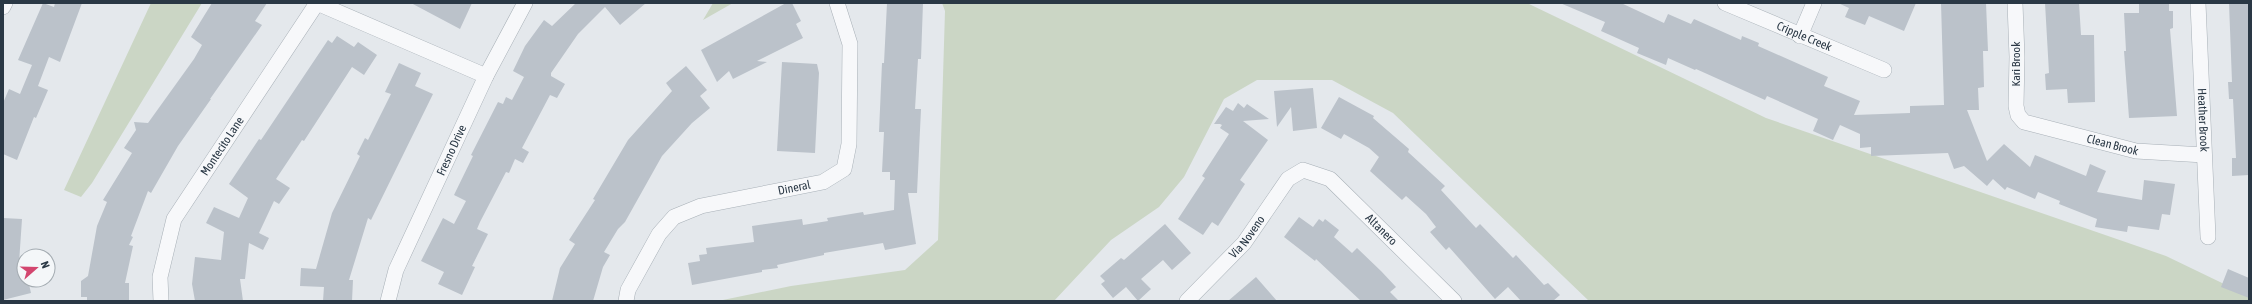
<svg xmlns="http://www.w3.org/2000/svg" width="2252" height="304" font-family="'Asap Condensed',sans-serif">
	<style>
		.green { fill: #cbd6c5 }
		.building { fill: #bbc2ca }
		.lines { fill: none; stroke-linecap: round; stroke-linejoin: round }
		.minor-casing { stroke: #a8b0b7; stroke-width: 16 }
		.minor { stroke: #f7f8fa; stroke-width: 15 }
		.labels { text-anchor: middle; stroke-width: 4; stroke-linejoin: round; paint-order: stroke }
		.street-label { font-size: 12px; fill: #2a3845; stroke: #f4f7f9 }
	</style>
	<rect width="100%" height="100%" fill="#e4e8ec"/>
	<path class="green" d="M 151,3 L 202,3 L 92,183 L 81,197 L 64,190 Z
		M 713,3 L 733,3 L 703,20 Z
		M 942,3 L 1527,3 L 1766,118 L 2166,256 L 2249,296 L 2249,301 L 1589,301 L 1393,113 L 1332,80 L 1257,80 L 1224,99 L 1184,177 L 1159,207 L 1111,240 L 1054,301 L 718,301 L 791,286 L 905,270 L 938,240 L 945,11 Z"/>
	<path class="building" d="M 43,3 L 54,7 L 55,3 L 82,3 L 60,62 L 49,57 L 38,86 L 48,90 L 36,118 L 34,117 L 17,160 L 3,154 L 3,103 L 9,89 L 20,94 L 32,65 L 18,60 Z
		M 212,3 L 267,3 L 255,21 L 262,25 L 210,99 L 211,99 L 178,146 L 151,193 L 148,191 L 131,236 L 133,237 L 129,245 L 133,246 L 125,283 L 129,283 L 129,301 L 87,301 L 87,297 L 81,297 L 81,281 L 88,276 L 97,226 L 107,202 L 103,200 L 132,153 L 124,148 L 136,130 L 134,122 L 148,123 L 194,59 L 202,45 L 191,37 Z
		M 411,3 L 472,3 L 460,29 Z
		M 576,3 L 646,3 L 620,25 L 605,7 L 578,34 L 551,73 L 551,76 L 565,84 L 557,98 L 550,95 L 522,148 L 529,152 L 523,163 L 515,159 L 509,173 L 506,172 L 480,222 L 477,229 L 488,234 L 472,266 L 475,267 L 462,295 L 438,284 L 444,272 L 421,261 L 443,218 L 454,224 L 466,201 L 454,195 L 473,156 L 471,155 L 498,102 L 503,104 L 506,97 L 512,100 L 524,77 L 513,71 L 525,46 L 544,20 L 552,26 Z
		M 786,3 L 792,3 L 801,21 L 796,24 L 803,38 L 757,61 L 767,62 L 733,79 L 729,71 L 717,82 L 701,50 Z
		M 887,3 L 923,3 L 921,59 L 918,59 L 915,109 L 921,109 L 917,193 L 908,193 L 916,244 L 885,250 L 883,243 L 824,253 L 824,255 L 777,265 L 778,268 L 762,270 L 762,272 L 692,285 L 688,263 L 700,261 L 699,255 L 707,254 L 706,248 L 754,242 L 752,226 L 802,219 L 803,225 L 828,221 L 827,218 L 863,212 L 864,215 L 894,210 L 895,180 L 890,180 L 890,172 L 882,172 L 884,132 L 879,132 L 882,63 L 884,63 Z
		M 1560,3 L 1621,3 L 1664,23 L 1668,14 L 1691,24 L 1694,19 L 1741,40 L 1742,36 L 1759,43 L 1758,46 L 1828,77 L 1824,86 L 1860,101 L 1854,115 L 1910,113 L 1910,106 L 1944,105 L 1941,3 L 1986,3 L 1988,51 L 1983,51 L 1984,87 L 1978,88 L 1979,110 L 1967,110 L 1987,161 L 2004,144 L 2030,167 L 2035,155 L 2086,176 L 2090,164 L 2106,171 L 2097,192 L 2142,200 L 2144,180 L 2175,184 L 2170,215 L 2162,214 L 2159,230 L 2128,226 L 2127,232 L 2095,227 L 2097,219 L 2059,204 L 2060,201 L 2038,192 L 2035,199 L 2007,187 L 2005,190 L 1993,179 L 1987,186 L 1964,166 L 1954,169 L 1948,153 L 1871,156 L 1871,147 L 1860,148 L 1860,134 L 1840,125 L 1833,140 L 1813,131 L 1818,119 L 1767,96 L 1765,100 L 1696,69 L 1695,70 L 1668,58 L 1666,65 L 1637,53 L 1639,48 L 1601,31 L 1605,22 Z
		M 1838,3 L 1916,3 L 1904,31 L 1869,16 L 1865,25 L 1845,17 L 1849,8 Z
		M 2045,3 L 2079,3 L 2081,35 L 2094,35 L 2095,102 L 2068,103 L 2067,89 L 2046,90 L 2045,74 L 2049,73 Z
		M 2139,3 L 2169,3 L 2169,11 L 2173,11 L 2173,28 L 2170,29 L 2177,116 L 2129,118 L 2124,51 L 2126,51 L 2124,13 L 2139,13 Z
		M 2229,3 L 2249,3 L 2249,175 L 2232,176 L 2232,158 L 2236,158 L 2233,99 L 2229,99 L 2228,82 L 2232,82 Z
		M 337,36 L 354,47 L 358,42 L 377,55 L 364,75 L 352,67 L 304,141 L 302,140 L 276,179 L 290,188 L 279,204 L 274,201 L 259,233 L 269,238 L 263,250 L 249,243 L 245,279 L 240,279 L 243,301 L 195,301 L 192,284 L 195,257 L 221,260 L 224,232 L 206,223 L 214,207 L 239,218 L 248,198 L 229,184 L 259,139 L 261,140 L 328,40 L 332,43 Z
		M 782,62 L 817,64 L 819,73 L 815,153 L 777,151 Z
		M 399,63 L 421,73 L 415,86 L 433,94 L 371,220 L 368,218 L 349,280 L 353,280 L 352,301 L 323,301 L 324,287 L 300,286 L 301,268 L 316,269 L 332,213 L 360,156 L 357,154 L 365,138 L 368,140 L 391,94 L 385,92 Z
		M 686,66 L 707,90 L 700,96 L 710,108 L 692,123 L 662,156 L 625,222 L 618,229 L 604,252 L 610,255 L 603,267 L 593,301 L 552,301 L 560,268 L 575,244 L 569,240 L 595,200 L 593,199 L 628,140 L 672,91 L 666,83 Z
		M 1313,88 L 1317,128 L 1293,131 L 1291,107 L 1277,127 L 1274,91 Z
		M 1339,97 L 1374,116 L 1373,118 L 1409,149 L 1408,152 L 1445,186 L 1441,190 L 1476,228 L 1480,224 L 1513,258 L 1516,255 L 1544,285 L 1548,283 L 1560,295 L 1553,301 L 1521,301 L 1508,287 L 1495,299 L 1449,247 L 1446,250 L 1430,232 L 1436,227 L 1426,214 L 1406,196 L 1402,200 L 1370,171 L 1379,157 L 1369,148 L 1344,134 L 1341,139 L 1321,128 Z
		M 1238,103 L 1244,108 L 1247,104 L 1269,119 L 1243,121 L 1268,140 L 1240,180 L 1245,184 L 1218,226 L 1212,222 L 1203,235 L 1178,219 L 1205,178 L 1202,176 L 1229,134 L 1220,128 L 1222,125 L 1220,124 L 1214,124 L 1226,107 L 1233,111 Z
		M 1299,217 L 1313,227 L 1319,219 L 1323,222 L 1325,219 L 1339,230 L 1334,237 L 1352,253 L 1357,248 L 1381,271 L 1396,287 L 1390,292 L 1399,301 L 1361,301 L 1316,259 L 1315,261 L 1284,237 Z
		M 3,218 L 22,219 L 19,263 L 24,262 L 24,280 L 28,280 L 31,293 L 3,300 Z
		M 1165,224 L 1191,253 L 1172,270 L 1163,260 L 1141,279 L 1151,289 L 1138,301 L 1126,287 L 1113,298 L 1101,284 L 1105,281 L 1100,276 L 1121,258 L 1124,260 Z
		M 2228,269 L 2249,278 L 2249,298 L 2221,287 Z
		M 1256,277 L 1277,301 L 1228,301 Z"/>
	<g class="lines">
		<defs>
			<g id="minor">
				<path d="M 317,3 L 486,76"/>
				<path id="s1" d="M 1725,3 L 1884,70"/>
				<path id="s2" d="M 2015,3 L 2017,57 L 2016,106 L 2018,115 L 2024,122 L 2136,151 L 2204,155"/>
				<path id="s3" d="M 2198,3 L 2208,237"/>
				<path d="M 3,7 L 5,3"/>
				<path d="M 1800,36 L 1814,3"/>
				<path id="s4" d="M 161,301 L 160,277 L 174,219 L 317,3"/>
				<path id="s5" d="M 388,301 L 396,270 L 486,76 L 525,3"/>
				<path id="s6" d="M 626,301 L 628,290 L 659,234 L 674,217 L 701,206 L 823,182 L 844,169 L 849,144 L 850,44 L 837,3"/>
				<path id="s7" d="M 1187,301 L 1244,243 L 1288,179 L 1303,170 L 1330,179 L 1454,301"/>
			</g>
		</defs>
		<use href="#minor" class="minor-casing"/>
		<use href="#minor" class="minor"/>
	</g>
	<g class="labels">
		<g class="street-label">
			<text dy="4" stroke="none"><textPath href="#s1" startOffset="86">Cripple Creek</textPath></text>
			<text transform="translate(2016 64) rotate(-90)" y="4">Kari Brook</text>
			<text dy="4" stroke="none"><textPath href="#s3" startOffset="117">Heather Brook</textPath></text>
			<text dy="4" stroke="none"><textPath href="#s2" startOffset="213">Clean Brook</textPath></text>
			<text dy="4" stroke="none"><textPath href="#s4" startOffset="171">Montecito Lane</textPath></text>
			<text dy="4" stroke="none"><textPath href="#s5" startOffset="164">Fresno Drive</textPath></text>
			<text dy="4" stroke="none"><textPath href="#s6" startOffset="222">Dineral</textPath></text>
			<text dy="4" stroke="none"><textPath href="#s7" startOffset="277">Altanero</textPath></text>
			<text dy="4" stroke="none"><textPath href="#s7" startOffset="88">Via Noveno</textPath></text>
		</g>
	</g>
	<rect width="2252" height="304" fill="none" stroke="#2a3845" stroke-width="8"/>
	<g transform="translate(36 268) rotate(70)"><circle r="19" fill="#f4f7f9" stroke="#a3abb1"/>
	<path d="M0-3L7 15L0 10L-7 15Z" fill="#d3466f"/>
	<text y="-6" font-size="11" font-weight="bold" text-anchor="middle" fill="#2a3845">N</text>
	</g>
</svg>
